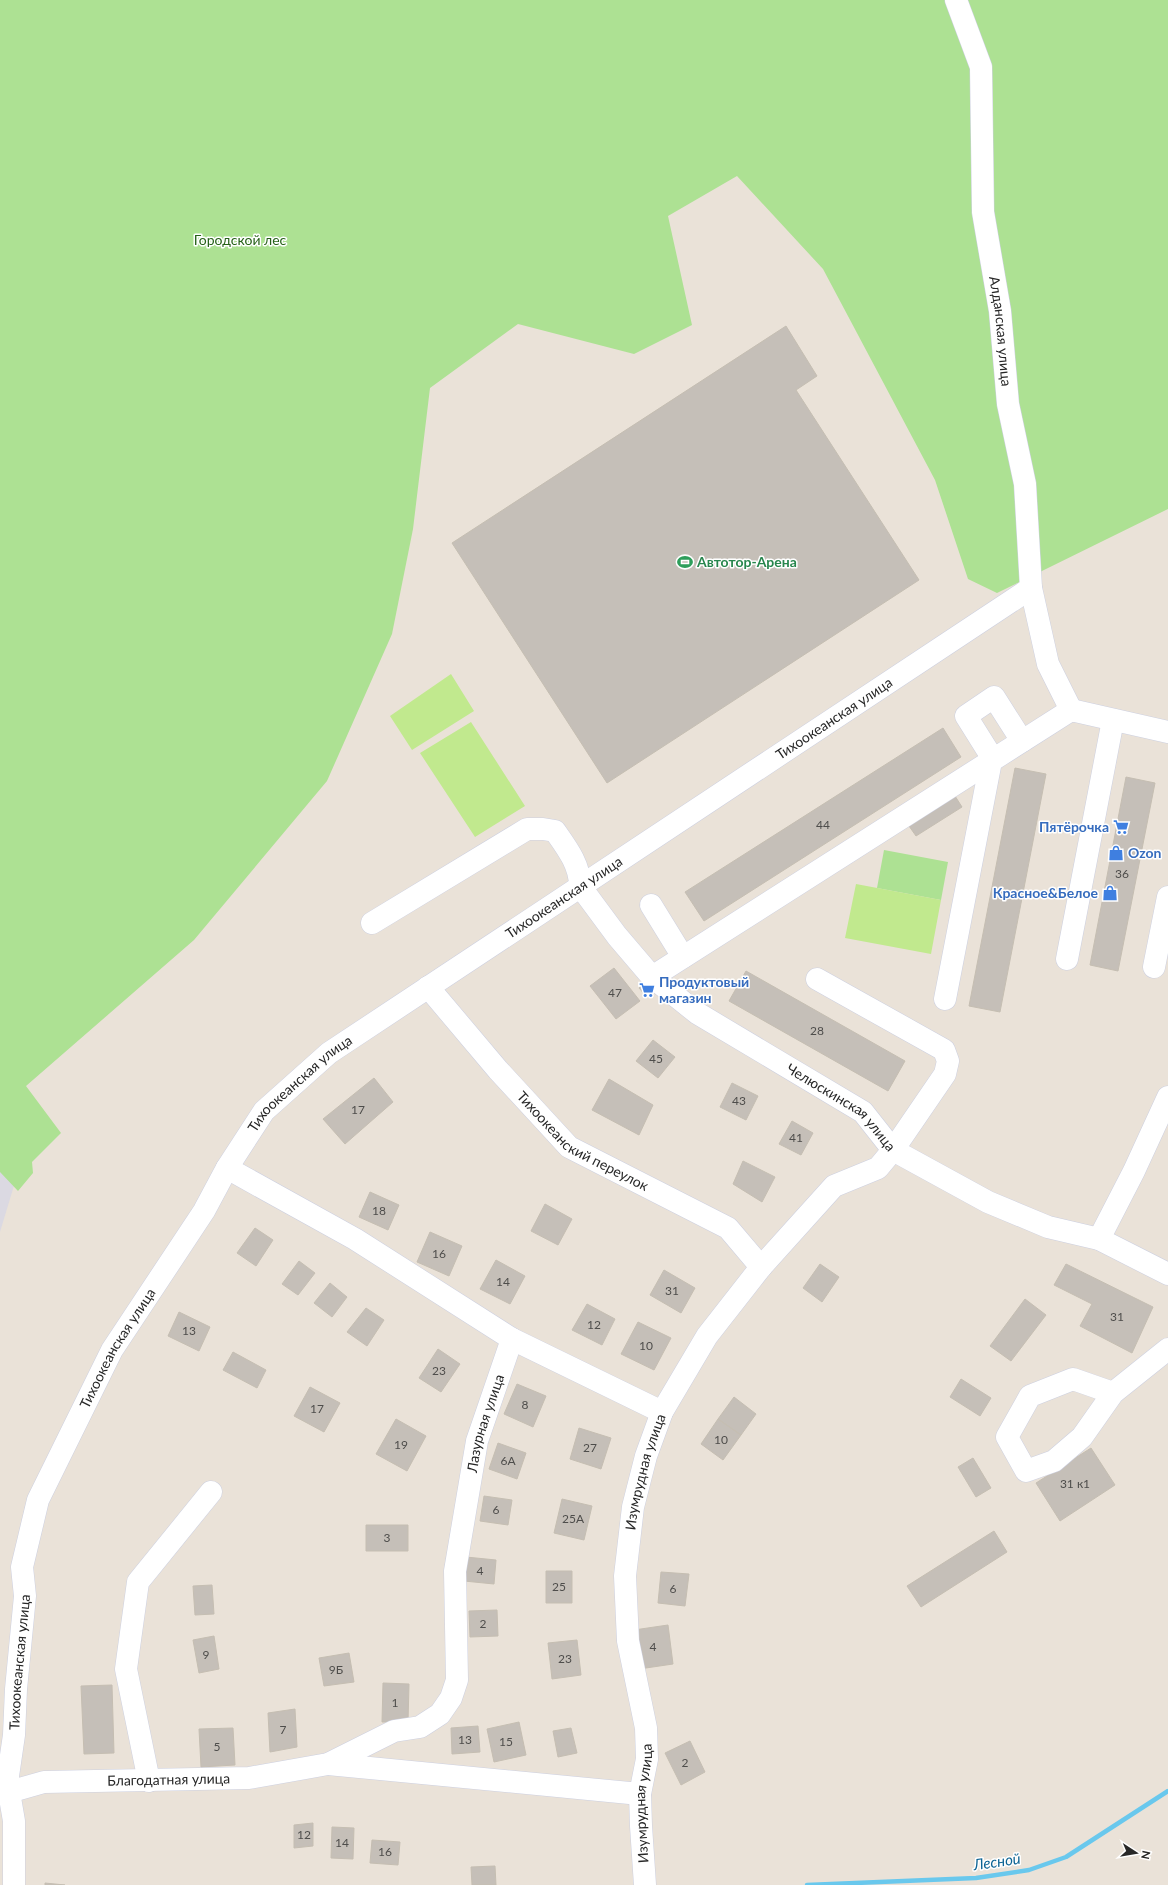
<svg xmlns="http://www.w3.org/2000/svg" width="1168" height="1885" font-family="Lato,sans-serif">
	<style>
		.industrial { fill: #dbd9e2 }
		.green { fill: #ade193 }
		.pitch { fill: #c1e98e }
		.lines { fill: none; stroke-linecap: round; stroke-linejoin: round }
		.stream { stroke: #69c8ed; stroke-width: 4.5 }
		.building { fill: #c5bfb8; stroke: #c5beb2 }
		.minor-casing { stroke: #cdd0e0; stroke-width: 23 }
		.minor { stroke: #fff; stroke-width: 22 }
		.labels { text-anchor: middle; stroke-width: 3; stroke-linejoin: round; paint-order: stroke }
		.number-label { font-size: 12px; fill: #4e4d4b }
		.park-label { font-size: 14px; fill: #276219; stroke: #fff }
		.street-label { font-size: 14px; fill: #272727; stroke: #fff }
		.leisure-label { font-size: 14px; font-weight: bold; fill: #27864d; stroke: #fff; text-anchor: start }
		.shop-label { font-size: 14px; font-weight: bold; fill: #366cbe; stroke: #fff; text-anchor: end }
		.water-label { font-size: 15px; font-style: italic; fill: #0d6494; stroke: #fff }
	</style>
	<rect width="100%" height="100%" fill="#eae2d8"/>
	<path class="industrial" d="M 0,1166 L 16,1179 L 0,1232 Z"/>
	<path class="green" d="M 0,0 L 1168,0 L 1168,509 L 997,593 L 968,579 L 935,480 L 823,269 L 737,176 L 668,216 L 692,325 L 634,354 L 518,324 L 430,388 L 413,529 L 392,634 L 327,781 L 194,940 L 26,1086 L 61,1133 L 32,1162 L 33,1173 L 18,1191 L 0,1172 Z
		M 884,850 L 948,862 L 941,900 L 877,888 Z"/>
	<path class="pitch" d="M 451,674 L 474,711 L 412,750 L 390,716 Z
		M 471,722 L 525,806 L 475,837 L 420,753 Z
		M 856,884 L 941,900 L 931,954 L 845,938 Z"/>
	<g class="lines">
		<path class="stream" d="M 807,1885 L 976,1878 L 1029,1870 L 1066,1857 L 1168,1791"/>
	</g>
	<path class="building" d="M 786,326 L 817,376 L 796,390 L 919,580 L 607,783 L 452,543 Z
		M 943,728 L 961,757 L 704,921 L 685,892 Z
		M 1015,768 L 1046,774 L 1000,1012 L 969,1006 Z
		M 1126,777 L 1155,783 L 1118,971 L 1090,965 Z
		M 955,796 L 962,807 L 916,836 L 909,826 Z
		M 614,968 L 640,1001 L 616,1019 L 590,986 Z
		M 746,971 L 905,1061 L 888,1091 L 729,1001 Z
		M 646,982 L 654,991 L 647,997 L 639,988 Z
		M 653,1040 L 675,1057 L 658,1078 L 636,1061 Z
		M 374,1078 L 393,1102 L 345,1144 L 323,1119 Z
		M 609,1079 L 653,1105 L 639,1135 L 592,1110 Z
		M 732,1083 L 758,1096 L 746,1120 L 720,1107 Z
		M 792,1121 L 813,1133 L 801,1155 L 779,1144 Z
		M 743,1161 L 775,1177 L 762,1202 L 733,1184 Z
		M 370,1192 L 399,1205 L 388,1230 L 359,1217 Z
		M 545,1204 L 572,1219 L 558,1245 L 531,1231 Z
		M 255,1228 L 273,1240 L 256,1266 L 237,1253 Z
		M 430,1232 L 462,1246 L 449,1276 L 417,1262 Z
		M 496,1260 L 525,1276 L 510,1304 L 480,1289 Z
		M 299,1261 L 315,1273 L 298,1295 L 282,1284 Z
		M 820,1264 L 839,1277 L 822,1302 L 803,1288 Z
		M 1066,1264 L 1153,1307 L 1132,1353 L 1080,1326 L 1092,1304 L 1054,1285 Z
		M 664,1270 L 695,1288 L 681,1313 L 650,1295 Z
		M 330,1283 L 347,1297 L 332,1317 L 314,1303 Z
		M 1025,1299 L 1046,1315 L 1011,1361 L 990,1346 Z
		M 587,1304 L 615,1319 L 602,1345 L 572,1330 Z
		M 366,1308 L 384,1320 L 367,1346 L 347,1332 Z
		M 179,1312 L 210,1327 L 199,1351 L 168,1336 Z
		M 638,1322 L 671,1338 L 654,1370 L 621,1354 Z
		M 438,1349 L 460,1364 L 441,1392 L 419,1378 Z
		M 233,1352 L 266,1370 L 257,1388 L 223,1370 Z
		M 961,1379 L 991,1398 L 980,1416 L 950,1397 Z
		M 517,1384 L 546,1396 L 533,1427 L 504,1414 Z
		M 310,1387 L 340,1403 L 324,1432 L 294,1416 Z
		M 734,1397 L 756,1414 L 741,1435 L 718,1419 Z
		M 396,1419 L 426,1436 L 407,1471 L 376,1454 Z
		M 718,1419 L 741,1435 L 723,1460 L 701,1444 Z
		M 579,1428 L 611,1438 L 601,1469 L 570,1459 Z
		M 498,1443 L 526,1453 L 517,1479 L 489,1469 Z
		M 1091,1448 L 1115,1485 L 1060,1521 L 1036,1483 Z
		M 973,1458 L 991,1488 L 976,1497 L 958,1467 Z
		M 484,1496 L 512,1500 L 508,1525 L 480,1521 Z
		M 562,1499 L 592,1506 L 584,1540 L 554,1533 Z
		M 366,1525 L 408,1525 L 408,1551 L 366,1551 Z
		M 994,1531 L 1007,1552 L 921,1607 L 907,1586 Z
		M 466,1557 L 496,1560 L 494,1584 L 464,1581 Z
		M 546,1571 L 572,1571 L 572,1603 L 546,1603 Z
		M 661,1572 L 689,1574 L 685,1606 L 658,1603 Z
		M 212,1585 L 214,1614 L 195,1615 L 193,1586 Z
		M 497,1610 L 498,1636 L 470,1637 L 469,1611 Z
		M 668,1625 L 673,1664 L 639,1669 L 634,1630 Z
		M 214,1636 L 219,1669 L 199,1673 L 193,1640 Z
		M 577,1640 L 581,1675 L 552,1679 L 548,1643 Z
		M 349,1653 L 354,1682 L 324,1686 L 319,1658 Z
		M 383,1683 L 409,1684 L 408,1722 L 382,1722 Z
		M 112,1685 L 114,1753 L 84,1754 L 81,1686 Z
		M 295,1709 L 297,1747 L 270,1752 L 268,1713 Z
		M 519,1722 L 526,1755 L 494,1762 L 487,1729 Z
		M 478,1726 L 480,1752 L 452,1754 L 451,1728 Z
		M 233,1728 L 235,1765 L 201,1767 L 199,1729 Z
		M 571,1728 L 577,1753 L 558,1757 L 553,1731 Z
		M 690,1741 L 705,1772 L 681,1785 L 665,1753 Z
		M 313,1823 L 313,1846 L 294,1848 L 294,1825 Z
		M 332,1827 L 354,1828 L 353,1859 L 331,1858 Z
		M 372,1840 L 400,1842 L 398,1865 L 370,1863 Z
		M 495,1866 L 496,1885 L 472,1885 L 471,1867 Z
		M 45,1883 L 65,1885 L 45,1885 Z"/>
	<g class="lines">
		<defs>
			<g id="minor">
				<path id="s1" d="M 956,0 L 981,67 L 983,212 L 1000,311 L 1008,404 L 1025,484 L 1031,588 L 1048,664 L 1071,710"/>
				<path d="M 993,759 L 966,716 L 994,697 L 1022,741"/>
				<path id="s2" d="M 580,886 L 617,936 L 652,977 L 697,1013 L 863,1112 L 893,1150 L 988,1202 L 1048,1227 L 1099,1239 L 1168,1274"/>
				<path d="M 651,905 L 683,957"/>
				<path d="M 372,923 L 527,829 L 543,829 L 555,831 C 567,848 580,865 580,886"/>
				<path d="M 1067,959 L 1113,720"/>
				<path d="M 1154,967 L 1168,897"/>
				<path d="M 652,977 L 1071,710 L 1168,732"/>
				<path id="s3" d="M 428,987 L 498,1070 L 569,1147 L 728,1228 L 761,1267"/>
				<path d="M 945,999 L 991,761"/>
				<path d="M 1099,1239 L 1134,1171 L 1168,1097"/>
				<path d="M 512,1339 L 662,1412"/>
				<path d="M 1113,1393 L 1073,1379 L 1030,1396 L 1007,1437 L 1026,1471 L 1054,1461 L 1082,1437 L 1113,1393 L 1168,1349"/>
				<path d="M 328,1764 L 640,1794"/>
				<path d="M 149,1781 L 126,1669 L 138,1582 L 211,1492"/>
				<path id="s4" d="M 9,1792 L 44,1782 L 249,1778 L 328,1764 L 394,1731 L 420,1727 L 440,1714 L 451,1698 L 457,1680 L 455,1571 L 477,1441 L 512,1339 L 355,1239 L 227,1168"/>
				<path id="s5" d="M 14,1885 L 14,1821 L 9,1792 L 8,1776 L 14,1735 L 16,1689 L 25,1596 L 22,1567 L 38,1500 L 112,1350 L 204,1211 L 227,1168 L 264,1111 L 329,1053 L 1031,588"/>
				<path id="s6" d="M 645,1885 L 641,1826 L 640,1794 L 647,1759 L 646,1728 L 628,1641 L 625,1576 L 633,1507 L 646,1456 L 662,1412 L 707,1336 L 761,1267 L 834,1186 L 878,1168 L 893,1150 L 945,1074 L 948,1061 L 944,1050 L 817,979"/>
			</g>
		</defs>
		<use href="#minor" class="minor-casing"/>
		<use href="#minor" class="minor"/>
	</g>
	<defs>
		<symbol id="stadium-bare" viewBox="-9 -9 18 18"><path d="M0-5a6.5 5 0 1 0 0 10a6.5 5 0 1 0 0-10ZM-3.5-1.8h7v3.6h-7Z" fill="#2e9e5b" stroke="#fff" stroke-width="2.5" paint-order="stroke"/></symbol>
		<symbol id="supermarket-bare" viewBox="-9 -9 18 18"><path d="M-6-5.5h2.5l.6 2H6L4.5 2H-2.5L-4.4-4H-6ZM-1.5 3.2a1.3 1.3 0 1 0 .1 0ZM3 3.2a1.3 1.3 0 1 0 .1 0Z" fill="#3f7fe0" stroke="#fff" stroke-width="2.5" paint-order="stroke"/></symbol>
		<symbol id="shop-bare" viewBox="-9 -9 18 18"><path d="M-5-2.5h2.3a2.7 3.5 0 0 1 5.4 0H5L5.5 6h-11ZM-1.5-2.5h3a1.5 2.3 0 0 0-3 0Z" fill="#3f7fe0" stroke="#fff" stroke-width="2.5" paint-order="stroke"/></symbol>
	</defs>
	<g fill-rule="evenodd">
		<use href="#stadium-bare" x="674" y="551" width="22" height="22"/>
		<use href="#supermarket-bare" x="1110" y="816" width="22" height="22"/>
		<use href="#shop-bare" x="1105" y="842" width="22" height="22"/>
		<use href="#shop-bare" x="1099" y="882" width="22" height="22"/>
		<use href="#supermarket-bare" x="636" y="979" width="22" height="22"/>
	</g>
	<g class="labels">
		<g class="number-label">
			<text x="823" y="829">44</text>
			<text x="1122" y="878">36</text>
			<text x="615" y="997">47</text>
			<text x="817" y="1035">28</text>
			<text x="656" y="1063">45</text>
			<text x="739" y="1105">43</text>
			<text x="358" y="1114">17</text>
			<text x="796" y="1142">41</text>
			<text x="379" y="1215">18</text>
			<text x="439" y="1258">16</text>
			<text x="503" y="1286">14</text>
			<text x="672" y="1295">31</text>
			<text x="1117" y="1321">31</text>
			<text x="594" y="1329">12</text>
			<text x="189" y="1335">13</text>
			<text x="646" y="1350">10</text>
			<text x="439" y="1375">23</text>
			<text x="525" y="1409">8</text>
			<text x="317" y="1413">17</text>
			<text x="721" y="1444">10</text>
			<text x="401" y="1449">19</text>
			<text x="590" y="1452">27</text>
			<text x="508" y="1465">6А</text>
			<text x="1075" y="1488">31 к1</text>
			<text x="496" y="1514">6</text>
			<text x="573" y="1523">25А</text>
			<text x="387" y="1542">3</text>
			<text x="480" y="1575">4</text>
			<text x="559" y="1591">25</text>
			<text x="673" y="1593">6</text>
			<text x="483" y="1628">2</text>
			<text x="653" y="1651">4</text>
			<text x="206" y="1659">9</text>
			<text x="565" y="1663">23</text>
			<text x="336" y="1674">9Б</text>
			<text x="395" y="1707">1</text>
			<text x="283" y="1734">7</text>
			<text x="465" y="1744">13</text>
			<text x="506" y="1746">15</text>
			<text x="217" y="1751">5</text>
			<text x="685" y="1767">2</text>
			<text x="304" y="1839">12</text>
			<text x="342" y="1847">14</text>
			<text x="385" y="1856">16</text>
		</g>
		<g class="park-label">
			<text x="240" y="245">Городской лес</text>
		</g>
		<g class="street-label">
			<text dy="5" stroke="none"><textPath href="#s1" startOffset="337">Алданская улица</textPath></text>
			<text dy="5" stroke="none"><textPath href="#s5" startOffset="1532">Тихоокеанская улица</textPath></text>
			<text dy="5" stroke="none"><textPath href="#s5" startOffset="1208">Тихоокеанская улица</textPath></text>
			<text dy="5" stroke="none"><textPath href="#s5" startOffset="884">Тихоокеанская улица</textPath></text>
			<text dy="5" stroke="none"><textPath href="#s2" startOffset="347">Челюскинская улица</textPath></text>
			<text dy="5" stroke="none"><textPath href="#s3" startOffset="221">Тихоокеанский переулок</textPath></text>
			<text dy="5" stroke="none"><textPath href="#s5" startOffset="560">Тихоокеанская улица</textPath></text>
			<text dy="5" stroke="none"><textPath href="#s4" startOffset="744">Лазурная улица</textPath></text>
			<text dy="5" stroke="none"><textPath href="#s6" startOffset="418">Изумрудная улица</textPath></text>
			<text dy="5" stroke="none"><textPath href="#s5" startOffset="224">Тихоокеанская улица</textPath></text>
			<text dy="5" stroke="none"><textPath href="#s4" startOffset="161">Благодатная улица</textPath></text>
			<text dy="5" stroke="none"><textPath href="#s6" startOffset="82">Изумрудная улица</textPath></text>
		</g>
		<g class="leisure-label">
			<text x="697" y="567">Автотор-Арена</text>
		</g>
		<g class="shop-label">
			<text x="1109" y="832">Пятёрочка</text>
			<text x="1128" y="858" text-anchor="start">Ozon</text>
			<text x="1098" y="898">Красное&amp;Белое</text>
			<text x="659" y="987" text-anchor="start">Продуктовый<tspan x="659" dy="16">магазин</tspan></text>
		</g>
		<g class="water-label">
			<text transform="translate(997 1862) rotate(-8)" y="5">Лесной</text>
		</g>
	</g>
	<g transform="translate(1136 1853) rotate(102)" stroke="#ffffff" stroke-width="3" paint-order="stroke">
	<path d="M0-3L7 15L0 10L-7 15Z" fill="#272727"/>
	<text y="-6" font-size="11" font-weight="bold" text-anchor="middle" fill="#272727">N</text>
	</g>
</svg>
